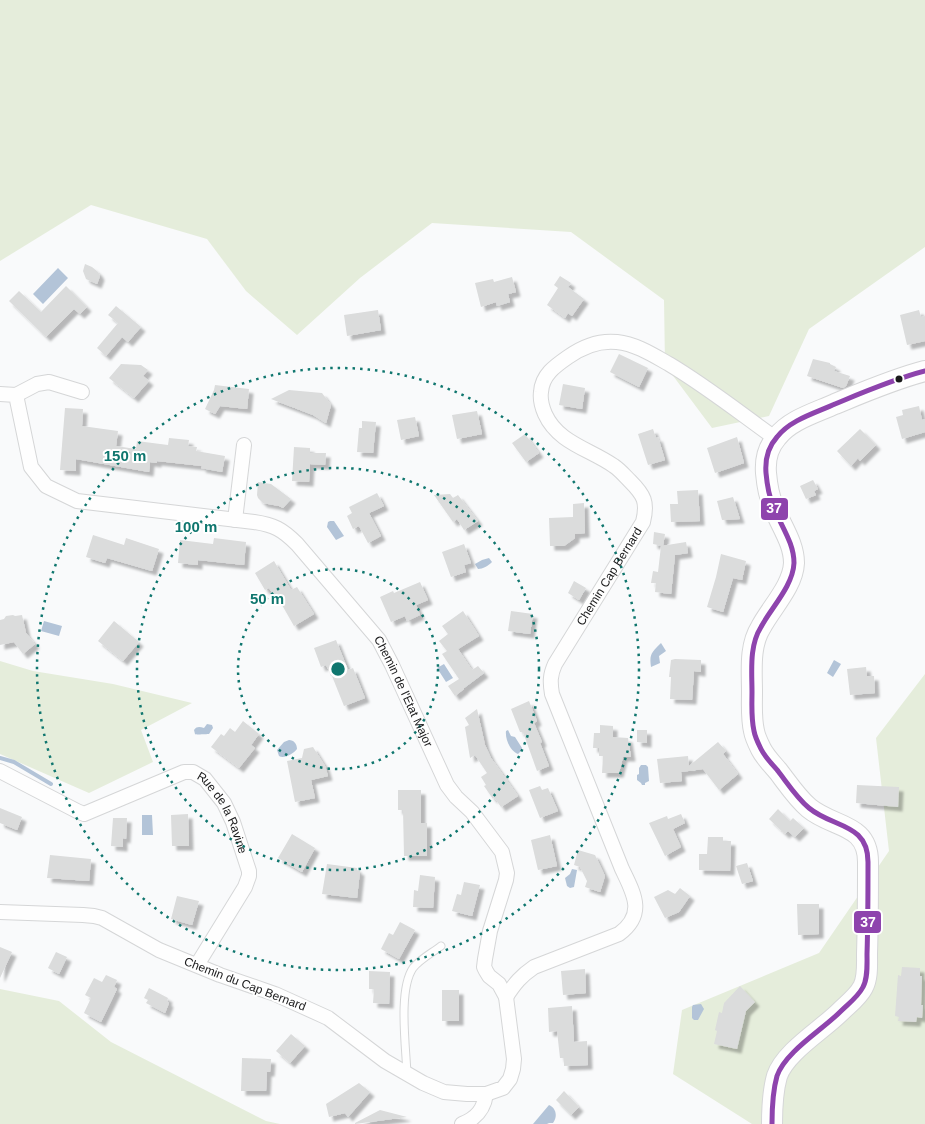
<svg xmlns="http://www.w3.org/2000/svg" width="925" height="1124" font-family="Helvetica,sans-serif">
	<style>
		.green { fill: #e5eddb }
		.water { fill: #b3c4d8 }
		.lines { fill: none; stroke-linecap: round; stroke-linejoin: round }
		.stream { stroke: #b3c4d8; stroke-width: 4 }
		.building { fill: #dbdcdc; filter: url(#shadow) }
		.lane-casing { stroke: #d5d6d7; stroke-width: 9 }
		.street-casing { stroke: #d5d6d7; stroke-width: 16 }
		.secondary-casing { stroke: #d5d6d7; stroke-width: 22 }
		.lane { stroke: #fefefe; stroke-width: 7 }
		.street { stroke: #fefefe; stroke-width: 14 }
		.secondary { stroke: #fefefe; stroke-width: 20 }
		.bus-1-casing { stroke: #fff; stroke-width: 9 }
		.bus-1 { stroke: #8e44ad; stroke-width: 5 }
		.ring { fill: none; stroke: #0f766e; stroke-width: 2.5; stroke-dasharray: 2.5 5 }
		.bus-dot { fill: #1a1a1b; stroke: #fff; stroke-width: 2 }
		.labels { text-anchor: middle; stroke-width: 4; stroke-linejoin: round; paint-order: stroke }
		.street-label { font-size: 12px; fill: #1a1a1b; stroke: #fff }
		.centre { fill: #0f766e; stroke: #fff; stroke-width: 2.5 }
		.ring-label { font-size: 15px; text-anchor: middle; font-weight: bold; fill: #0f766e; stroke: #fff; stroke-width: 4; stroke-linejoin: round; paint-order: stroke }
		.line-badge { stroke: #fff; stroke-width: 2 }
		.badge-label { font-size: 14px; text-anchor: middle; font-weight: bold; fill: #fff }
	</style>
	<defs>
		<filter id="shadow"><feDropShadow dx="4.5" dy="4.5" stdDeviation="1" flood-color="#0004"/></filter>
	</defs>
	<rect width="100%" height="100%" fill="#f9fafb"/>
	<path class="green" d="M 0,0 L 925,0 L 925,247 L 809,329 L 769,416 L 712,428 L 665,365 L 664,300 L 571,232 L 432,223 L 360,278 L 297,335 L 246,291 L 207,239 L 91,205 L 0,261 Z
		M 0,661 L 33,671 L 113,684 L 192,703 L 141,730 L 153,762 L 89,793 L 0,754 Z
		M 925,674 L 925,1124 L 752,1124 L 673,1074 L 682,1010 L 819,953 L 889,851 L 876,738 Z
		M 0,989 L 59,1001 L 111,1042 L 266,1121 L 280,1124 L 0,1124 Z"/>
	<path class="water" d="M 58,268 L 68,278 L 43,304 L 33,294 Z
		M 330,521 L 334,521 L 344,536 L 336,540 L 327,527 L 328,522 Z
		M 489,558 L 492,562 C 488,566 483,569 478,569 L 475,564 L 482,560 Z
		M 44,621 L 62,626 L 59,636 L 41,631 Z
		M 661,643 L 666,651 L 659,656 L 660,663 L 651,667 C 649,654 652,652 661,643 Z
		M 834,660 L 841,664 L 833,677 L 827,673 Z
		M 444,664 L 453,678 L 446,682 L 437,668 Z
		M 207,724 L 212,725 L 213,728 L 209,734 C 207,734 196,735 195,734 L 194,730 C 197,726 200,727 204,728 Z
		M 508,730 L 511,736 L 515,737 L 522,748 L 521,751 L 518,754 C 510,751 505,739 506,731 Z
		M 289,740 C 294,740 297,744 297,749 C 293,754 284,759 279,756 L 277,750 L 284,742 Z
		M 641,765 L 646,765 L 648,767 L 649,781 L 645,783 L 645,785 L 642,785 L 641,783 L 637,780 L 637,775 L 639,774 L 639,768 Z
		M 142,815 L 152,815 L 153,835 L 142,835 Z
		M 572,869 L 577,870 L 574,887 L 570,888 L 567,886 L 565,878 L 570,874 Z
		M 701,1004 L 704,1009 L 698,1020 L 694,1020 L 692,1018 L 692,1007 L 693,1005 Z
		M 549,1105 C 556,1108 558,1116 553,1123 L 549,1123 L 547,1124 L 533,1124 Z"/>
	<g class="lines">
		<path class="stream" d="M 0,758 L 14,762 L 51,784"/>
	</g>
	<path class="building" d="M 85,264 L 92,267 L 98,272 L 100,276 L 97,284 L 86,279 L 83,271 Z
		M 560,276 L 571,283 L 568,287 L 584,299 L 572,316 L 568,313 L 565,318 L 547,305 L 558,288 L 554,285 Z
		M 512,277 L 516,292 L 508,294 L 510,302 L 497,306 L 496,302 L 481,307 L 475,283 L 493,279 L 494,282 Z
		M 66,286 L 87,307 L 80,314 L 74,309 L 46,337 L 9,301 L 19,291 L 41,312 Z
		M 116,306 L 141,327 L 128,342 L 122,337 L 106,356 L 97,348 L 118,323 L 108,315 Z
		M 378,310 L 381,330 L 347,336 L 344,315 Z
		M 919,310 L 921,317 L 925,316 L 925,341 L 907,345 L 900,315 Z
		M 619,354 L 648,368 L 639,387 L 610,372 Z
		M 813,359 L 830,363 L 830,364 L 836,367 L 834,371 L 850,376 L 846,386 L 843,388 L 807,376 Z
		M 121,364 L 141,365 L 148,370 L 143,376 L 149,381 L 134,398 L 109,378 Z
		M 563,384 L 585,388 L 582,409 L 559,405 Z
		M 215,385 L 249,389 L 247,409 L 220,406 L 215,414 L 205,409 L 214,390 Z
		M 289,390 L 322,393 L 331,405 L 326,423 L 313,415 L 271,399 Z
		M 919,406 L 922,420 L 925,419 L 925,432 L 902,439 L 896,417 L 903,415 L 902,410 Z
		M 65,408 L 83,409 L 82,426 L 118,431 L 116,446 L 136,449 L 137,441 L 168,445 L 169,438 L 189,440 L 188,446 L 197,447 L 196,451 L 225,456 L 222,472 L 201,468 L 202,466 L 157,461 L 157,463 L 150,462 L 149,472 L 76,459 L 76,471 L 60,470 Z
		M 477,411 L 482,434 L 457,439 L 452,415 Z
		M 415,417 L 419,436 L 401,440 L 397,420 Z
		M 362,421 L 376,422 L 373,453 L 357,452 L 359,428 L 362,428 Z
		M 653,429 L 656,438 L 658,437 L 665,460 L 648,465 L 638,434 Z
		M 860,429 L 876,445 L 860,461 L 858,458 L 851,466 L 837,451 Z
		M 525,434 L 539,453 L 526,462 L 512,443 Z
		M 737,437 L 744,463 L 715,473 L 707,448 Z
		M 294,447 L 310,448 L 310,453 L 326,453 L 325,465 L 310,464 L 309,482 L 292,481 Z
		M 813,480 L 818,489 L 814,491 L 816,495 L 806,499 L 800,486 Z
		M 258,482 L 271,484 L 291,499 L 283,508 L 279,506 L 263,503 L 258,498 L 257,495 Z
		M 698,490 L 700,521 L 671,522 L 670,504 L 678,504 L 677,491 Z
		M 377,493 L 384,506 L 369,513 L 381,536 L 368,543 L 359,526 L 353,529 L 347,516 L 352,513 L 349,507 Z
		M 450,494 L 453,498 L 458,495 L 478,521 L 464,530 L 457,519 L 453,522 L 434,495 Z
		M 733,497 L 740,519 L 722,520 L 717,501 Z
		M 584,503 L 585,533 L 575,534 L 575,538 L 564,546 L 550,546 L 549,518 L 573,517 L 573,504 Z
		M 654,532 L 665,534 L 663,546 L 653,544 Z
		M 93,535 L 124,545 L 126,538 L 159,549 L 152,571 L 107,558 L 105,563 L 86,557 Z
		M 214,538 L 246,542 L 244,565 L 198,560 L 198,565 L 178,563 L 180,540 L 213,544 Z
		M 686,542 L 688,553 L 675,555 L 671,594 L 655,592 L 656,583 L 651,583 L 653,571 L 658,572 L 661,546 Z
		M 464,544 L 471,563 L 464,565 L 466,572 L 451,577 L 442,552 Z
		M 721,554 L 746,561 L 742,580 L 733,578 L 723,612 L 707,607 L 716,577 Z
		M 274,561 L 291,590 L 297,587 L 314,614 L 294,626 L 278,598 L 276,599 L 269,588 L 265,590 L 255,573 Z
		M 574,581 L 586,588 L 579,600 L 568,593 Z
		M 420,582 L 428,600 L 416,605 L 420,615 L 407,621 L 405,616 L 391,622 L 380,597 L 393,591 L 394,593 Z
		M 463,611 L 479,636 L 458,649 L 472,670 L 478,666 L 484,673 L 464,688 L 464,689 L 455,696 L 448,686 L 459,679 L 442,654 L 447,651 L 439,641 L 448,634 L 442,626 Z
		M 511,611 L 533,614 L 530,634 L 508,631 Z
		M 13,615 L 15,616 L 22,615 L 26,633 L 35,644 L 23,654 L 14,642 L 0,645 L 0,620 L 4,619 L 6,616 Z
		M 114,621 L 139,642 L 123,661 L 98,641 Z
		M 336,640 L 348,670 L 353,668 L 365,698 L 344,706 L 332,676 L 331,676 L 326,665 L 321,667 L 314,648 Z
		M 675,659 L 701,660 L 701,672 L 694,671 L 692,700 L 670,699 L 671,677 L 669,677 L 671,660 Z
		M 866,667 L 867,676 L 874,676 L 875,693 L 850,695 L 847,669 Z
		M 529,701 L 537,721 L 534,723 L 542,742 L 540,743 L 549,766 L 537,771 L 523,732 L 520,732 L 511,709 Z
		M 477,709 L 485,745 L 491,758 L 518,796 L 501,807 L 494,797 L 493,799 L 484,786 L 486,785 L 481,777 L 487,773 L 475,755 L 470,758 L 465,727 L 469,725 L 465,718 Z
		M 243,721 L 259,734 L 251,745 L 255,748 L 239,768 L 211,747 L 221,734 L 224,736 L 230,728 L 235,732 Z
		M 600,725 L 613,726 L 613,737 L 628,738 L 631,757 L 623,757 L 619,773 L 602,773 L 603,756 L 599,756 L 599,748 L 593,748 L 594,733 L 600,733 Z
		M 637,730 L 647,730 L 647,743 L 637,742 Z
		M 718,742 L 726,751 L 723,754 L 738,774 L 719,790 L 703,769 L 681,772 L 682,781 L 660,783 L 657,759 L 688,756 L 689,766 Z
		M 313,747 L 325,766 L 328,776 L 311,780 L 315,798 L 295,802 L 287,761 L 302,758 L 304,749 Z
		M 857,785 L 899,787 L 898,807 L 856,803 Z
		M 540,786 L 542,790 L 548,788 L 558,811 L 540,818 L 529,790 Z
		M 398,790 L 421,790 L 421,823 L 427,823 L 427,856 L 404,856 L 403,810 L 398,810 Z
		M 0,808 L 22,817 L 17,830 L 0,823 Z
		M 778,809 L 790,821 L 793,818 L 804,828 L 795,837 L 788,831 L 785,834 L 769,819 Z
		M 188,814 L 189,846 L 172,846 L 171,815 Z
		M 681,814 L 685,823 L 673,829 L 681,847 L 665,856 L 649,823 L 667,816 L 668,819 Z
		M 113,818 L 127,818 L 126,839 L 123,838 L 123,847 L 111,846 Z
		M 292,834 L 315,848 L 302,872 L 278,858 Z
		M 550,835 L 557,866 L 538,870 L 531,840 Z
		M 708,837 L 723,837 L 723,841 L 731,841 L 730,871 L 699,870 L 699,854 L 707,854 Z
		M 578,850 L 595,855 L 605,876 L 600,892 L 585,887 L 587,881 L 580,867 L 574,865 Z
		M 50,855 L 91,859 L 89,881 L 47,878 Z
		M 747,863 L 753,881 L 742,884 L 736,866 Z
		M 327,864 L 357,868 L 357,870 L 360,871 L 357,898 L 322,894 Z
		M 420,875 L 435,877 L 433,908 L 413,907 L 414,890 L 418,891 Z
		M 464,882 L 480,885 L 472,916 L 452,911 L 457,894 L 461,895 Z
		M 680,888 L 690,896 L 679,912 L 665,918 L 654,897 L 668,890 L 675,894 Z
		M 177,896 L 199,901 L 192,925 L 171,919 Z
		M 797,904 L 819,904 L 819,934 L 798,935 Z
		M 400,922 L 415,930 L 399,959 L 381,949 L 389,933 L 393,935 Z
		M 0,947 L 12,952 L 0,978 Z
		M 56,952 L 67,957 L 59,974 L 48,968 Z
		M 902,967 L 920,968 L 920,976 L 922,976 L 921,1005 L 923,1005 L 922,1018 L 917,1017 L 916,1022 L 898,1021 L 899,1017 L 895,1016 L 898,975 L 901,976 Z
		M 585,969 L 586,993 L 563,995 L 561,971 Z
		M 369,971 L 390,972 L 389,1004 L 373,1003 L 374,989 L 369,989 Z
		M 106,975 L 117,980 L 114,987 L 117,989 L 101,1022 L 84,1013 L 91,998 L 85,995 L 94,978 L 102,982 Z
		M 740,986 L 755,1002 L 746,1011 L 737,1049 L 714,1044 L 717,1031 L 715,1030 L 719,1012 L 722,1013 L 724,1003 Z
		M 149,988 L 168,998 L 167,1001 L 169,1003 L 165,1013 L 146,1003 L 148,1000 L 144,998 Z
		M 442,990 L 459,990 L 459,1021 L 442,1021 Z
		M 572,1006 L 574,1042 L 587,1041 L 588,1065 L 564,1066 L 564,1058 L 560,1058 L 557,1031 L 549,1032 L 548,1008 Z
		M 291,1034 L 305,1046 L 290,1063 L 276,1051 Z
		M 242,1058 L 271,1059 L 270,1072 L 267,1072 L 266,1091 L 241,1091 Z
		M 359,1083 L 370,1092 L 348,1117 L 345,1113 L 329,1117 L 326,1104 Z
		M 564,1091 L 579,1107 L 571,1115 L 556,1100 Z
		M 380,1110 L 407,1117 L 355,1124 L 355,1123 Z"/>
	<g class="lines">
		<defs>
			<path id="lane" d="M 407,1074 C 406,1047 398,990 413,968 C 420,959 432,953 441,946"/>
			<g id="street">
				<path id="s1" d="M 0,394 L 16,395 L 31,467 L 46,486 L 77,501 L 254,522 C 274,525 282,529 297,544 L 379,640 L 392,665 L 447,785 L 456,797 L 472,812 L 502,852 L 507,873 L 506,880 L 490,931 L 485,959 L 484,967 L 486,971 L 489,976 L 499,984 L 506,997 L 514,1059 L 513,1069 L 510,1079 L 503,1088 L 486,1094 L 467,1094 L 444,1092 L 423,1083 L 385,1061 L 328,1018 L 275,994 L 220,975 L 159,950 L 102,918 L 94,916 L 83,915 L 0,912"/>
				<path d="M 16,395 L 37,384 L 49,382 L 82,392"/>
				<path d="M 235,520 L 244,445"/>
				<path id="s2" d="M 0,771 L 77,811 L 84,814 L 184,772 L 193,772 L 205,779 L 224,803 L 233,822 L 249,871 L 249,876 L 245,887 L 197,965"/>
				<path id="s3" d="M 506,997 C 515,983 521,976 534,967 L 619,934 C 646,914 634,894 622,869 L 552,694 C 550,682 550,675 555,664 L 643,522 C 648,502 644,495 630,481 C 625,476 620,470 614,466 C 590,449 558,443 545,414 C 542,407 540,399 541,392 C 542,375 555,366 568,357 C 582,347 599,340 617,342 C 636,344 653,355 669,364 C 706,386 740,413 775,438"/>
				<path d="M 462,1124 C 477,1118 484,1109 486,1094"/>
			</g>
			<path id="secondary" d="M 772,1124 C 772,1110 773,1090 777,1076 C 785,1052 822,1030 840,1012 C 848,1004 858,997 863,987 C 868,978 867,964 867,954 C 868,923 868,893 868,862 C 868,823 833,828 809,808 C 797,798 788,784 778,771 C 772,764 765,757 761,749 C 758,743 755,737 754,731 C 751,718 752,705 752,692 C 752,671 749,646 761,627 C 771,608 793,586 794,563 C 794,542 780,525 773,505 C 768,494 767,484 766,473 C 765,460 768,447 777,437 C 790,420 815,413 835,404 C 864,392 894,379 925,371"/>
		</defs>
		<use href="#lane" class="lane-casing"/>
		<use href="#street" class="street-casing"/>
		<use href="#secondary" class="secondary-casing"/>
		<use href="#lane" class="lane"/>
		<use href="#street" class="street"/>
		<use href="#secondary" class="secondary"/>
		<defs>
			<path id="bus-1" d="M 772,1124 C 772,1110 773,1090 777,1076 C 785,1052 822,1030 840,1012 C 848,1004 858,997 863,987 C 868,978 867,964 867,954 C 868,923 868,893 868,862 C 868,823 833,828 809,808 C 797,798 788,784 778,771 C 772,764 765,757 761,749 C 758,743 755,737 754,731 C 751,718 752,705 752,692 C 752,671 749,646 761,627 C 771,608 793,586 794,563 C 794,542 780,525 773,505 C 768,494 767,484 766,473 C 765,460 768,447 777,437 C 790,420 815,413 835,404 C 864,392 894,379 925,371"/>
		</defs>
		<use href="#bus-1" class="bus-1-casing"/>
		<use href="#bus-1" class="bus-1"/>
	</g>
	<g class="ring">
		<circle cx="338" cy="669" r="100"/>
		<circle cx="338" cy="669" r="201"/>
		<circle cx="338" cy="669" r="301"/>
	</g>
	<circle class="bus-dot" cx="899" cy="379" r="4.5"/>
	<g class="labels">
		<g class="street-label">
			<text dy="4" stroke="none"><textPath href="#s3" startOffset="528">Chemin Cap Bernard</textPath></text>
			<text dy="4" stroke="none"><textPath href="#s1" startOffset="559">Chemin de l'Etat Major</textPath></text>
			<text dy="4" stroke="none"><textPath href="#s2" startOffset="264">Rue de la Ravine</textPath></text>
			<text transform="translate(245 984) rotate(21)" y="4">Chemin du Cap Bernard</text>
		</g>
	</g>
	<circle cx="338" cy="669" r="8" class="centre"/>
	<g class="ring-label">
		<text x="125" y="461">150 m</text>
		<text x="196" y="532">100 m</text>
		<text x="267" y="604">50 m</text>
	</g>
	<g class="line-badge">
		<rect x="760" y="497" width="29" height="24" rx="5" fill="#8e44ad"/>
		<rect x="853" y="910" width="29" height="24" rx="5" fill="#8e44ad"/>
	</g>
	<g class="badge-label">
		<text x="774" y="513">37</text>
		<text x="868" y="927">37</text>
	</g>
</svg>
